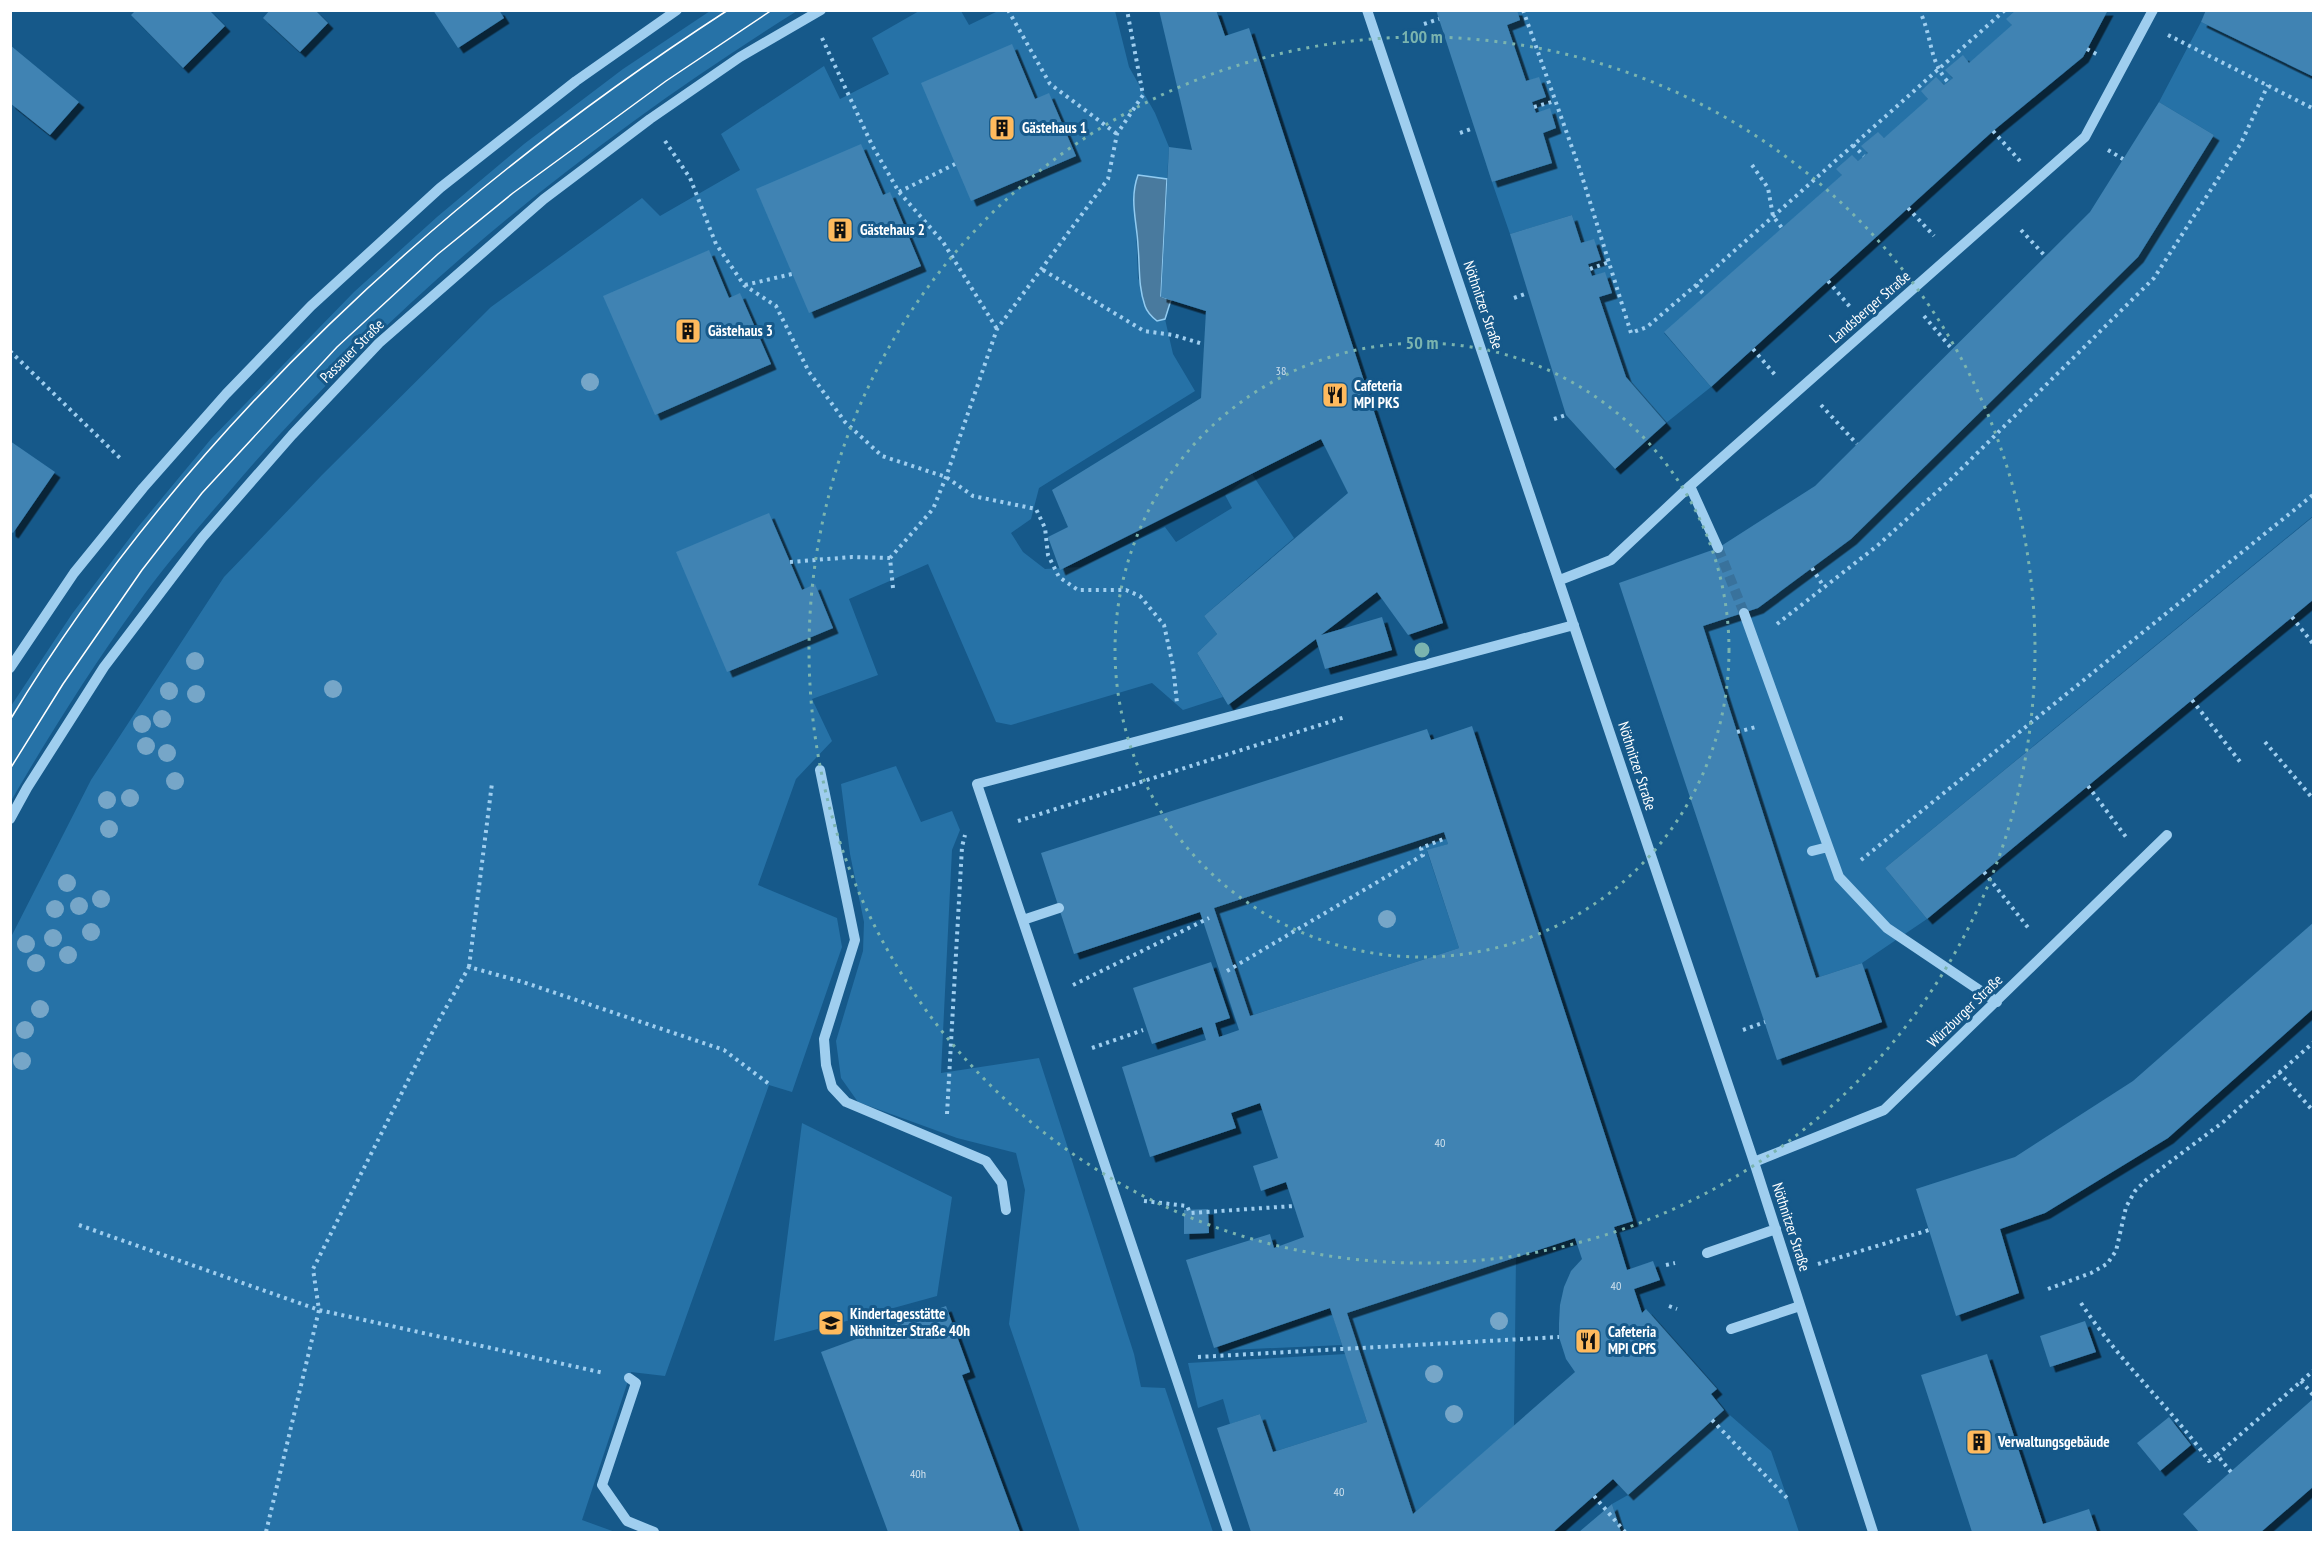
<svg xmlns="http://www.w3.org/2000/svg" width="2324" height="1543" font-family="'PT Sans Narrow',sans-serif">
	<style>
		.green { fill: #2672a7 }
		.water { fill: #497a9e; stroke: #91cbf1; stroke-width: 1.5 }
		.building { fill: #3f83b3; fill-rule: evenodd; filter: url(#shadow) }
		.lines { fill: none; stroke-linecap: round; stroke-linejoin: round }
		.minor-tunnel { stroke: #39729c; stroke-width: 10; stroke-dasharray: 10 5; stroke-linecap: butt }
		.path { stroke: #9fceef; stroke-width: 4; stroke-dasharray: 3 4.5; stroke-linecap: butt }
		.minor { stroke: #9fceef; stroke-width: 10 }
		.tram { stroke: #fff; stroke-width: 1.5 }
		.tree { fill: #76a6c8 }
		.ring { fill: none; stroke: #7bb4af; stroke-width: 3; stroke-dasharray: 3 6 }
		.labels { text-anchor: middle; stroke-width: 6; stroke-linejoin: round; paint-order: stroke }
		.number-label { font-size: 12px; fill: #cfe0ec }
		.poi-label { font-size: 15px; font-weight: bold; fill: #fff; stroke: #16598a; text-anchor: start }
		.street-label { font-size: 15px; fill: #fff; stroke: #16598a }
		.centre { fill: #7bb4af; stroke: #16598a; stroke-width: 3 }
		.ring-label { font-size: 18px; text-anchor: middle; font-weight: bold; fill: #7bb4af; stroke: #16598a; stroke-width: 6; stroke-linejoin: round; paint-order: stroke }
	</style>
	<defs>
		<filter id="shadow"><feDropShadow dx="5.5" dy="5.5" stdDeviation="0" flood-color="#0009"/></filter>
	</defs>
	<rect width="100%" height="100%" fill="#16598a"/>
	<path class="green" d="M 710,11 L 797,11 C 586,143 391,301 229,492 C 197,529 164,566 136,606 C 91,669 49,735 11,801 L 11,706 L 72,614 L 138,527 L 211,439 L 354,292 L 437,217 L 524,144 L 623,69 Z
		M 919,11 L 961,11 L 969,25 L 998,11 L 1115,11 L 1129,67 L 1155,113 L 1169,147 L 1167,179 L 1155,177 L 1136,227 L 1138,278 L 1157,321 L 1165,319 L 1173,354 L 1195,391 L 1039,488 L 1031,519 L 1011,533 L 1023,552 L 1045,569 L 1080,567 L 1165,527 L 1176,542 L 1232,508 L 1225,495 L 1252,474 L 1294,538 L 1204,616 L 1217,634 L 1197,653 L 1223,697 L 1183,710 L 1152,683 L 1011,725 L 996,722 L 928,564 L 849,599 L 878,675 L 812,699 L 832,741 L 796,779 L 758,885 L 837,918 L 842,947 L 792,1092 L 769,1085 L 665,1376 L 631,1372 L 582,1520 L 615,1532 L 11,1532 L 10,939 L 91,780 L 224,577 L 322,475 L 491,307 L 642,198 L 660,216 L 740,170 L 721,134 L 824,66 L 840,99 L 889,74 L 872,38 Z
		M 1502,11 L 2029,11 L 1664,333 L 1711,387 L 1666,423 L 1626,377 L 1572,215 L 1510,234 L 1492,182 L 1552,162 Z
		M 2201,22 L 2313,77 L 2313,516 L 1885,868 L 1927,919 L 1862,963 L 1816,978 L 1703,626 L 1758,608 L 1851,539 L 2138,257 L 2214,135 L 2159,102 Z
		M 896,766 L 921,822 L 952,811 L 960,830 L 952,850 L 941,1073 L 1039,1058 L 1134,1354 L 1141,1387 L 1165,1388 L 1213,1532 L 1080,1532 L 1009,1324 L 1025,1190 L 1016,1153 L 957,1138 L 858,1102 L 841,1078 L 836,1041 L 863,951 L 864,922 L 850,854 L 841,784 Z
		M 1444,832 L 1448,844 L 1427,851 L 1459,948 L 1250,1016 L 1214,908 Z
		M 802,1123 L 952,1197 L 937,1296 L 774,1341 Z
		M 1516,1257 L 1514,1427 L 1413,1514 L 1347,1313 Z
		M 1332,1313 L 1342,1345 L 1228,1350 Z
		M 1346,1354 L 1367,1422 L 1273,1452 L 1260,1414 L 1230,1424 L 1223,1399 L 1198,1408 L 1188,1363 Z
		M 1724,1410 L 1771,1451 L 1799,1532 L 1621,1532 L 1612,1504 L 1628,1495 Z"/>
	<path class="water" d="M 1138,175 L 1167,179 L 1161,296 L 1171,300 L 1165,319 L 1157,321 C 1152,317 1147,312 1145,306 C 1138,286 1140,267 1138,246 C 1137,221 1129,200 1138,175 Z"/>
	<path class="building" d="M 136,10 L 209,10 L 225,26 L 183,68 L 131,15 Z
		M 270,10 L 315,10 L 328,23 L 300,52 L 263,18 Z
		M 433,10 L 499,10 L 504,18 L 458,48 Z
		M 1159,10 L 1216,10 L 1225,36 L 1249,28 L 1443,623 L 1408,635 L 1377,592 L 1321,635 L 1382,617 L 1392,650 L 1325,669 L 1316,639 L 1228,705 L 1197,653 L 1217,634 L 1204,616 L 1348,493 L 1321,439 L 1060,570 L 1048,537 L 1068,527 L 1052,490 L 1201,398 L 1206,311 L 1161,297 L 1169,147 L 1192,150 Z
		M 1436,10 L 1517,10 L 1520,20 L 1507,25 L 1526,81 L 1539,77 L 1546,97 L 1532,102 L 1536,113 L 1550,108 L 1556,128 L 1543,133 L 1552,163 L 1492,182 Z
		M 2016,10 L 2027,12 L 2108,10 L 2083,57 L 1993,131 L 1711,387 L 1664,332 L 1842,175 L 1836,169 L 1852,155 L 1858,161 L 1868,153 L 1861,146 L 1878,132 L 1884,138 L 1928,99 L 1921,91 L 1936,77 L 1944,85 L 1953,78 L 1945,70 L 1963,55 L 1969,63 L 2012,25 L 2006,19 Z
		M 2206,10 L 2314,10 L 2314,77 L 2201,22 Z
		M 1012,44 L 1035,99 L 1049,93 L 1076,156 L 971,201 L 921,83 Z
		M 10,45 L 79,102 L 50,135 L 10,103 Z
		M 2159,102 L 2214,135 L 2138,257 L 1851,539 L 1758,608 L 1703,626 L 1816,978 L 1862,963 L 1882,1022 L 1777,1060 L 1619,583 L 1718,548 L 1815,486 L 2090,212 Z
		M 861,144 L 883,195 L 890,192 L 921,266 L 809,313 L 756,189 Z
		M 1572,215 L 1581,243 L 1594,239 L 1601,260 L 1588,264 L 1592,276 L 1605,272 L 1612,293 L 1599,297 L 1626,377 L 1666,423 L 1615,469 L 1566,415 L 1510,234 Z
		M 709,250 L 729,298 L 740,293 L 771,364 L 655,415 L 603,296 Z
		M 10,441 L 55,472 L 13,533 L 10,531 Z
		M 769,513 L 802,590 L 815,584 L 833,628 L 727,672 L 676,552 Z
		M 2314,516 L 2314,599 L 1927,919 L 1885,868 Z
		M 1472,726 L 1633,1221 L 1614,1227 L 1627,1270 L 1653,1261 L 1660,1280 L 1634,1289 L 1642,1313 L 1646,1309 L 1717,1389 L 1711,1394 L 1724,1410 L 1628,1495 L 1613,1479 L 1553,1532 L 1251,1532 L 1217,1428 L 1260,1414 L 1273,1452 L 1367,1422 L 1330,1308 L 1214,1348 L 1186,1260 L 1270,1234 L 1274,1248 L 1304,1237 L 1286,1182 L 1261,1191 L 1253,1166 L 1278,1158 L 1260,1103 L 1231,1113 L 1236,1128 L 1150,1157 L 1122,1067 L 1206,1040 L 1202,1027 L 1152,1044 L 1133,988 L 1211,962 L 1230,1018 L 1215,1023 L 1219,1037 L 1239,1030 L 1200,912 L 1074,954 L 1041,853 L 1427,729 L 1431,740 ZM 1444,832 L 1448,844 L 1427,850 L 1459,948 L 1250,1016 L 1214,908 ZM 1575,1238 L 1582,1259 L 1571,1271 L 1564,1287 L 1560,1305 L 1559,1323 L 1559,1337 L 1566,1359 L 1575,1372 L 1413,1514 L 1347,1313 Z
		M 2314,922 L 2314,1008 L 2168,1138 L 2045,1213 L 2000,1229 L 2019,1293 L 1956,1316 L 1916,1189 L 2015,1157 L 2133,1081 Z
		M 1208,1209 L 1209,1233 L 1184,1234 L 1184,1210 Z
		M 946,1306 L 970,1372 L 962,1375 L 1020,1532 L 888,1532 L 821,1352 Z
		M 2085,1321 L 2096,1352 L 2050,1367 L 2040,1336 Z
		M 1987,1354 L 2043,1524 L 2089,1509 L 2097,1532 L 1972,1532 L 1921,1375 Z
		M 2314,1398 L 2314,1486 L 2261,1532 L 2199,1532 L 2183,1514 Z
		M 2169,1417 L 2191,1445 L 2160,1471 L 2137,1443 Z
		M 1612,1504 L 1621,1532 L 1579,1532 Z"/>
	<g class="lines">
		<path class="minor-tunnel" d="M 1718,548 L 1744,613"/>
		<path class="path" d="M 1008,10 L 1050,84 L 1117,134
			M 1523,10 L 1580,170 L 1631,333 L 1647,327 L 1696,285 L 2005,10
			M 1922,16 C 1932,40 1930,62 1948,82
			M 1424,24 L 1439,19
			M 2168,35 L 2314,109
			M 822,38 L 872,145 L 899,192 L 943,242 L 997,329
			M 2087,49 L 2100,56
			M 1534,107 L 1555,101
			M 1993,131 L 2020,161
			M 1460,133 L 1474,128
			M 665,141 L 690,178 L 716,244 L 744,285 L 776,306 L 809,372 L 845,422 L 882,456 L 946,477 L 973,496 L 1036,509 L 1045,528 L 1048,555 L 1059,577 L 1078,590 L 1126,590 L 1140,596 L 1164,625 L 1173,666 L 1177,703
			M 1853,145 L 1864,156
			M 2108,150 L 2123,159
			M 1752,165 L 1768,188 L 1773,216 L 1782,228
			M 899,192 L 955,164
			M 1908,208 L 1934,236
			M 2021,230 L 2046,257
			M 1590,269 L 1609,262
			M 1043,270 L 1144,331 L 1173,335 L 1203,344
			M 1828,281 L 1851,308
			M 745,285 L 792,274
			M 1696,285 L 1705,296
			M 1514,298 L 1528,293
			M 1924,316 L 1952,349
			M 1753,349 L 1776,376
			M 10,351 L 122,460
			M 1821,405 L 1857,444
			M 1554,419 L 1566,415
			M 790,562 L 852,557 L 890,558
			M 1812,568 L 1824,587
			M 893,588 L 890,558 L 933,509 L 946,477 L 997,329 L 1108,179 L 1117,134 L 1143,95 L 1127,10
			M 2292,617 L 2314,645
			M 1777,624 L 1877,546 L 1950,480 L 2154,278 L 2241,143 L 2268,85
			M 2192,700 L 2241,763
			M 1737,732 L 1756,727
			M 2265,742 L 2314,800
			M 2088,786 L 2126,837
			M 1018,821 L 1345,717
			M 1861,860 L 2314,494
			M 1984,872 L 2030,930
			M 469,967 L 492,783
			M 1227,971 L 1423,855 L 1421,848 L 1446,838
			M 1073,985 L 1209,918
			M 1743,1030 L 1765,1022
			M 1092,1048 L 1143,1030
			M 2279,1072 L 2314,1112
			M 947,1114 L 962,847 L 965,835
			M 1144,1201 L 1187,1206 L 1190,1213 L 1294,1206
			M 79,1225 L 319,1310 L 604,1373
			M 1818,1264 L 1929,1230
			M 1666,1265 L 1675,1263
			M 2048,1289 L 2091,1273 L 2107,1264 L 2116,1251 L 2126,1207 L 2135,1191 L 2146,1180 L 2222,1123 L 2314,1042
			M 2081,1303 C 2118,1360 2169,1406 2209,1461 L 2217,1455 L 2231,1472
			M 1669,1306 L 1677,1309
			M 1198,1357 L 1559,1337
			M 2301,1381 L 2314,1396
			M 1712,1420 L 1787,1498
			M 2217,1455 L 2314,1370
			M 1594,1496 L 1625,1532
			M 266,1532 L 319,1310 L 313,1269 L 434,1029 L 469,967 L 523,982 L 724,1050 L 769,1084"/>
		<path class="minor" d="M 1367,10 L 1754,1162 L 1873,1532
			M 1690,486 L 1718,548
			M 1560,580 L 1611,560 L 1690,486 L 2085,137 L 2153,10
			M 1744,613 L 1839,877 L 1887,928 L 1997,1002
			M 10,668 L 74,573 L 143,488 L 226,394 L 311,306 L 440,188 L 576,81 L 677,10
			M 820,770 L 855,940 L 824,1039 L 826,1065 L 832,1087 L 846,1102 L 986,1161 L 1002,1183 L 1006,1210
			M 10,819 L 27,788 L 104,667 L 202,538 L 292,435 L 379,343 L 544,199 L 650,119 L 740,57 L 821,10
			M 1812,851 L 1828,847
			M 1023,920 L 1059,908
			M 1754,1162 L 1884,1110 L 2167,835
			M 1707,1253 L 1776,1229
			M 1731,1329 L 1800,1306
			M 629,1378 L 636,1383 L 602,1485 L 627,1521 L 654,1532
			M 1228,1532 L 977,784 L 1574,625"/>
		<path class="tram" d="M 10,720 C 185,430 446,193 728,10
			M 10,769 L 63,684 L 142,570 L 202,493 L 337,347 L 438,254 L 513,193 L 666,81 L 772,10"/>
	</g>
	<g class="tree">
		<circle cx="590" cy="382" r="9"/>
		<circle cx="195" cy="661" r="9"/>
		<circle cx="333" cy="689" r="9"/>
		<circle cx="169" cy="691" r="9"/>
		<circle cx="196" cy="694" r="9"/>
		<circle cx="162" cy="719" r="9"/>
		<circle cx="142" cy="724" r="9"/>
		<circle cx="146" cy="746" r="9"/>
		<circle cx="167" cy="753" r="9"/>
		<circle cx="175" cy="781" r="9"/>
		<circle cx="130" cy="798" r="9"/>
		<circle cx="107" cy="800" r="9"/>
		<circle cx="109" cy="829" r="9"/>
		<circle cx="67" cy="883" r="9"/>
		<circle cx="101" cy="899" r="9"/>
		<circle cx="79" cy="906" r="9"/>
		<circle cx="55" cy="909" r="9"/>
		<circle cx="1387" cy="919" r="9"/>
		<circle cx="91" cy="932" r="9"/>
		<circle cx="53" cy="938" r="9"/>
		<circle cx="26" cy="944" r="9"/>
		<circle cx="68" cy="955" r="9"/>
		<circle cx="36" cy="963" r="9"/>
		<circle cx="40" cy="1009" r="9"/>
		<circle cx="25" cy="1030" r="9"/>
		<circle cx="22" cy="1061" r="9"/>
		<circle cx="1499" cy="1321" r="9"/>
		<circle cx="1434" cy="1374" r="9"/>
		<circle cx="1454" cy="1414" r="9"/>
	</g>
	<g class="ring">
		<circle cx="1422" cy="650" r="307"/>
		<circle cx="1422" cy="650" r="613"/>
	</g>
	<defs>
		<symbol id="building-square" viewBox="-11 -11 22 22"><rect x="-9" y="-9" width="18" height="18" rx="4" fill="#ffba5d" stroke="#16598a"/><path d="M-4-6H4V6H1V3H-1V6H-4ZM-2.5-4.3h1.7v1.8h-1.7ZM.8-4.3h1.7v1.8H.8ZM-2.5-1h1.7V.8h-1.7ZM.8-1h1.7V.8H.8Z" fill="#111"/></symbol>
		<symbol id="restaurant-square" viewBox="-11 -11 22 22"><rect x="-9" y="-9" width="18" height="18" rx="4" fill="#ffba5d" stroke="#16598a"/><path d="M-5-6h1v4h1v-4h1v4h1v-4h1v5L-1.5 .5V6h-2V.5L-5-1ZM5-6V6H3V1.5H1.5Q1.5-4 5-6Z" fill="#111"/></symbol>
		<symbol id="school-square" viewBox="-11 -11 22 22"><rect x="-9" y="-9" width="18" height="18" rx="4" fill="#ffba5d" stroke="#16598a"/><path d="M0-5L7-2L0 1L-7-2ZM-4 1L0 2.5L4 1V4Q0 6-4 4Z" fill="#111"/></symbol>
	</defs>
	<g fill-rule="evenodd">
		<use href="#building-square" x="987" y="113" width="30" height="30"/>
		<use href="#building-square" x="825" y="215" width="30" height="30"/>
		<use href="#building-square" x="673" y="316" width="30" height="30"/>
		<use href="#restaurant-square" x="1320" y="380" width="30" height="30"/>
		<use href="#school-square" x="816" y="1308" width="30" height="30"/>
		<use href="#restaurant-square" x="1573" y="1326" width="30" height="30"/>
		<use href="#building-square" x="1964" y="1427" width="30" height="30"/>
	</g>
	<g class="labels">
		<g class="number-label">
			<text x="1281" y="375">38</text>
			<text x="1440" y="1147">40</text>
			<text x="1616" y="1290">40</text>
			<text x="918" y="1478">40h</text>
			<text x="1339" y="1496">40</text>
		</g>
		<g class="poi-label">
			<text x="1022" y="133">Gästehaus 1</text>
			<text x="860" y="235">Gästehaus 2</text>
			<text x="708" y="336">Gästehaus 3</text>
			<text x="1354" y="391">Cafeteria<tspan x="1354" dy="17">MPI PKS</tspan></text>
			<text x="850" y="1319">Kindertagesstätte<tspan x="850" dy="17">Nöthnitzer Straße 40h</tspan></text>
			<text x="1608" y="1337">Cafeteria<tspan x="1608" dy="17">MPI CPfS</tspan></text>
			<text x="1998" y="1447">Verwaltungsgebäude</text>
		</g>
		<g class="street-label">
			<text transform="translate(1483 305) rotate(71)" y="5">Nöthnitzer Straße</text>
			<text transform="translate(1870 307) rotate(-41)" y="5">Landsberger Straße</text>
			<text transform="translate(352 351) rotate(-45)" y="5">Passauer Straße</text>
			<text transform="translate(1637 766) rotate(72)" y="5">Nöthnitzer Straße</text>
			<text transform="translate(1965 1011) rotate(-44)" y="5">Würzburger Straße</text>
			<text transform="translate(1791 1227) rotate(72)" y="5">Nöthnitzer Straße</text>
		</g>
	</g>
	<circle cx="1422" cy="650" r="9" class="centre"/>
	<g class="ring-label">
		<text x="1422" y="43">100 m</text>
		<text x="1422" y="349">50 m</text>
	</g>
	<rect width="2324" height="1543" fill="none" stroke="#ffffff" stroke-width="24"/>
</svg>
